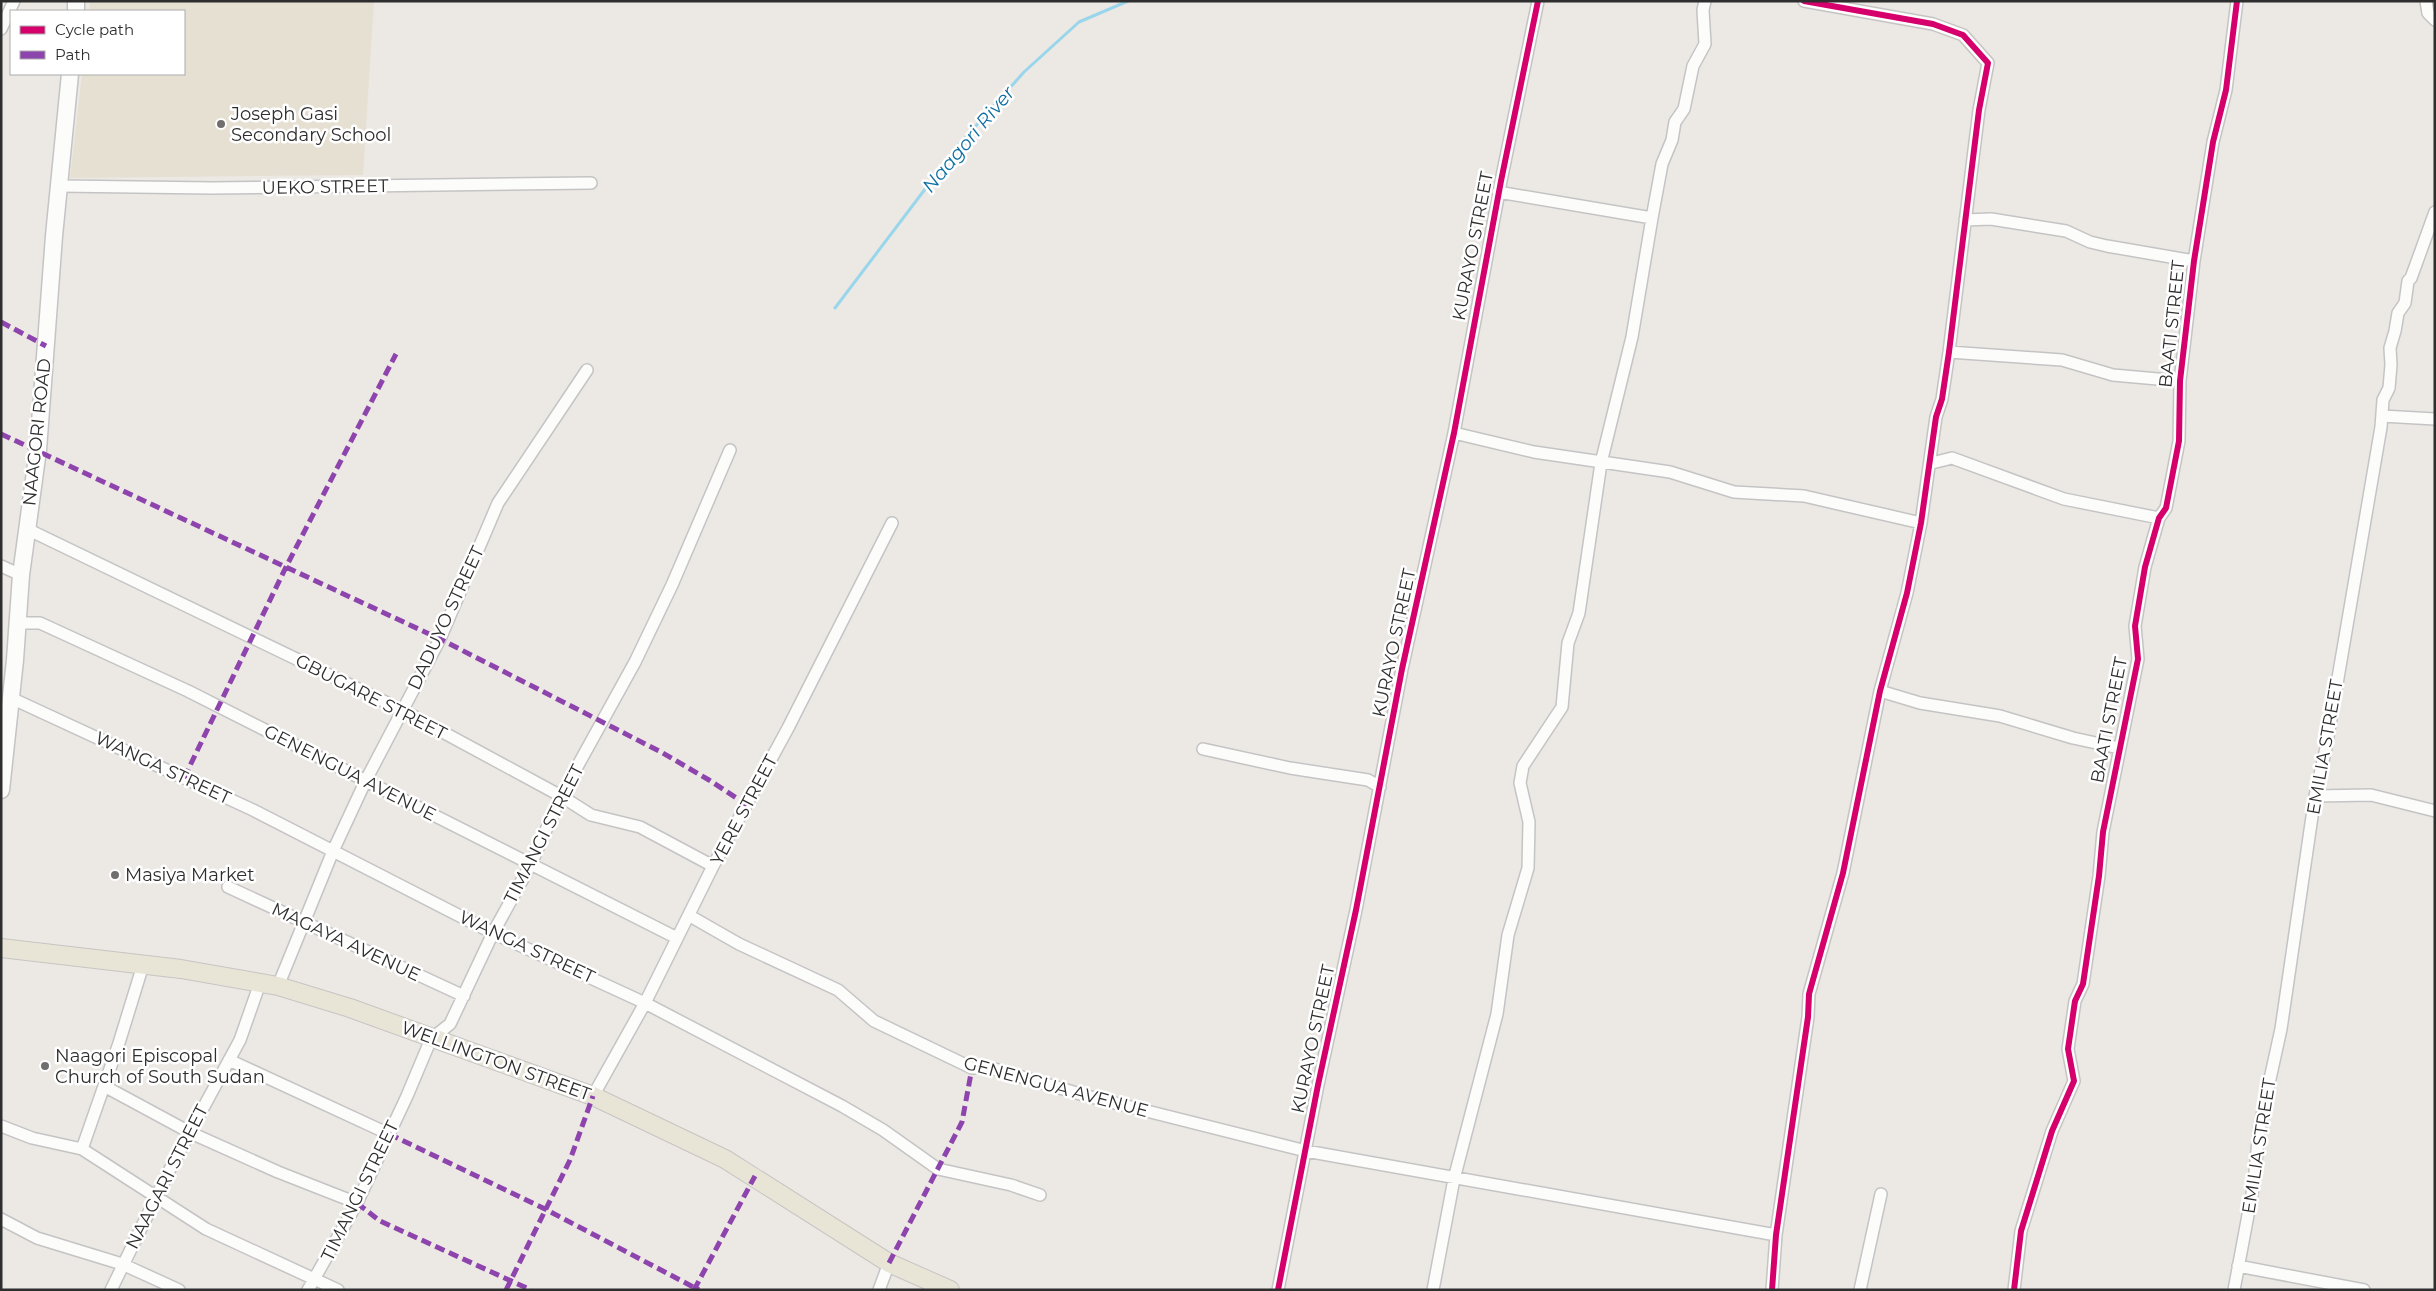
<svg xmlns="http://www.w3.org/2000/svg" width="2436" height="1291" font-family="Montserrat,sans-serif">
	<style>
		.education { fill: #e6e0d3 }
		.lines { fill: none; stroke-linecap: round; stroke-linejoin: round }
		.stream { stroke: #99d6ec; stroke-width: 3 }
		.street-casing { stroke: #c5c4c5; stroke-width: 14 }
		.secondary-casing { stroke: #c5c4c5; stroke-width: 19 }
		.primary-casing { stroke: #c6c5c4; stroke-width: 20 }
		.street { stroke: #fcfcfb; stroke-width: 11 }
		.secondary { stroke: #fcfcfb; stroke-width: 16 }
		.primary { stroke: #e8e4d6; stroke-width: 18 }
		.quiet { stroke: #8e44ad; stroke-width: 5; stroke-dasharray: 10 5; stroke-linecap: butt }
		.cycleway-casing { stroke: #fff; stroke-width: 9 }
		.cycleway { stroke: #d6006c; stroke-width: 6 }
		.poi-dot { fill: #706f6e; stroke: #fff; stroke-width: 2 }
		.labels { text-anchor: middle; stroke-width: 5; stroke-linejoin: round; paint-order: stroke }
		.poi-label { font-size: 18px; fill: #2e2e2e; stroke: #fff; text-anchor: start }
		.street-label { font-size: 18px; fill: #2e2e2e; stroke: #fff }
		.water-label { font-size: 19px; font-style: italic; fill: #0d6fa3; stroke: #fff }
	</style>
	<rect width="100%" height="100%" fill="#ece8e4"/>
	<path class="education" d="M 90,1 L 374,1 L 363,175 L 70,178 L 82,74 L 184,74 L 184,11 L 89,11 Z"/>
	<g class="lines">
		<path class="stream" d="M 835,308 L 957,147 L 1024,72 L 1079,22 L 1128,1"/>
		<defs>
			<path id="street" d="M 2426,1 L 2428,13 L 2435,20
				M 1,29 L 14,1
				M 59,186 L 212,188 L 591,183
				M 1652,218 L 1662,164 L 1672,140 L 1675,122 L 1684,109 L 1693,66 L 1705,44 L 1703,10 L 1705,1
				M 1965,220 L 1991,219 L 2066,231 L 2090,242 L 2107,246 L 2194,261
				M 1949,352 L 2062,360 L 2113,375 L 2180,381
				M 2382,416 L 2435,419
				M 1454,433 L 1534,452 L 1670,472 L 1734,492 L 1804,496 L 1921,523
				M 1932,463 L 1952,458 L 2064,499 L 2159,518
				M 27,529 L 402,710 L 561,796 L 591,815 L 640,827 L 713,866
				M 1,566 L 21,575
				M 18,623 L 40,623 L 188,691 L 677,938
				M 1880,691 L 1920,703 L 2000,716 L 2073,738 L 2119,748
				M 11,698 L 253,810 L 493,933 L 645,1003 L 842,1106 L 883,1130 L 938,1169 L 1011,1185 L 1040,1195
				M 1203,749 L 1290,768 L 1368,780 L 1380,787
				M 2315,796 L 2371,795 L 2435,811
				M 228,887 L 464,996
				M 690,916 L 739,944 L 838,990 L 874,1021 L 972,1068 L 991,1068 L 1087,1096 L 1306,1151 L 1776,1235
				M 278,986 L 333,851 L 366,780 L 440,639 L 498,503 L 587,370
				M 229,1060 L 389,1134
				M 104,1086 L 191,1133 L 278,1172 L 357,1203
				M 593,1096 L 645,1003 L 713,866 L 788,728 L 892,523
				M 1,1126 L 32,1138 L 82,1149 L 206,1229 L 338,1290
				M 82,1149 L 119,1043 L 143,965
				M 1,1219 L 37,1238 L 122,1264 L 179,1290
				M 2238,1266 L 2364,1290
				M 111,1290 L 169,1171 L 240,1040 L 260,983
				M 308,1290 L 357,1203 L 407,1096 L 431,1039 L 450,1024 L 493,933 L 531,864 L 561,796 L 635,662 L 672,585 L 730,450
				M 879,1290 L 889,1263
				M 1278,1290 L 1318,1085 L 1356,910 L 1402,669 L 1454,433 L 1501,181 L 1538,1
				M 1433,1290 L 1454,1179 L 1497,1014 L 1508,935 L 1528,868 L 1529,822 L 1520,783 L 1523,766 L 1562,707 L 1568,643 L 1579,613 L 1601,463 L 1632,337 L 1652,218 L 1498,192
				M 1772,1290 L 1776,1235 L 1808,1017 L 1809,994 L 1843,873 L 1880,691 L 1907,593 L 1921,523 L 1936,417 L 1942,399 L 1949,352 L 1979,110 L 1988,63 L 1963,35 L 1933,24 L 1804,1
				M 1860,1290 L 1881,1194
				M 2014,1290 L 2021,1231 L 2052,1131 L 2074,1081 L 2068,1049 L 2075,1001 L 2083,984 L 2099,876 L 2103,832 L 2138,659 L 2135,626 L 2145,567 L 2159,518 L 2166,508 L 2179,441 L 2180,381 L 2194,261 L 2213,142 L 2226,90 L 2237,1
				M 2234,1290 L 2254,1183 L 2259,1129 L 2281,1029 L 2315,796 L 2326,748 L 2381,427 L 2383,400 L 2389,388 L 2391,365 L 2390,348 L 2395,331 L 2398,313 L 2405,303 L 2408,281 L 2411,278 L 2435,212"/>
			<path id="secondary" d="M 76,11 L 76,1
				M 1,790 L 15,660 L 21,575 L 38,450 L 54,236 L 70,74"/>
			<path id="primary" d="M 1,948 L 181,969 L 278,986 L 350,1008 L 593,1096 L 725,1159 L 889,1263 L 950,1290"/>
		</defs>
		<use href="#street" class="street-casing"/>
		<use href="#secondary" class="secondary-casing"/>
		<use href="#primary" class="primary-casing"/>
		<use href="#street" class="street"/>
		<use href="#secondary" class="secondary"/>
		<use href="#primary" class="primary"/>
		<path class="quiet" d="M 1,322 L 46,346
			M 1,434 L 440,639 L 661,752 L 709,780 L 747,805
			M 184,778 L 286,567 L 396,354
			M 389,1134 L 545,1209 L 699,1290
			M 357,1203 L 380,1221 L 531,1290
			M 889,1263 L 962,1122 L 972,1068
			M 506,1290 L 570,1160 L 593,1096
			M 694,1290 L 755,1176"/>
		<defs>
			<path id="cycleway" d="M 1278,1290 L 1318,1085 L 1356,910 L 1402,669 L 1454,433 L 1501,181 L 1538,1
				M 1772,1290 L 1776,1235 L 1808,1017 L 1809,994 L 1843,873 L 1880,691 L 1907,593 L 1921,523 L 1936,417 L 1942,399 L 1949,352 L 1979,110 L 1988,63 L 1963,35 L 1933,24 L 1804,1
				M 2014,1290 L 2021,1231 L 2052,1131 L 2074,1081 L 2068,1049 L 2075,1001 L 2083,984 L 2099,876 L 2103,832 L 2138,659 L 2135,626 L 2145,567 L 2159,518 L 2166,508 L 2179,441 L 2180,381 L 2194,261 L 2213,142 L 2226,90 L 2237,1"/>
		</defs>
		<use href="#cycleway" class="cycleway-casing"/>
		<use href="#cycleway" class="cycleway"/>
	</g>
	<g class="poi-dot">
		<circle cx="221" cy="124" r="5"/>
		<circle cx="115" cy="875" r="5"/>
		<circle cx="45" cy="1066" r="5"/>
	</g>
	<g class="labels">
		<g class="poi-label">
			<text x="231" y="120">Joseph Gasi<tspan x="231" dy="21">Secondary School</tspan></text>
			<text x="125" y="881">Masiya Market</text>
			<text x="55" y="1062">Naagori Episcopal<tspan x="55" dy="21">Church of South Sudan</tspan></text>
		</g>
		<g class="street-label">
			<text transform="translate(325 187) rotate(-1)" y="6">UEKO STREET</text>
			<text transform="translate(1473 246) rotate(-79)" y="6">KURAYO STREET</text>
			<text transform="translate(2172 324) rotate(-84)" y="6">BAATI STREET</text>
			<text transform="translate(37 432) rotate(-84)" y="6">NAAGORI ROAD</text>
			<text transform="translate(446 618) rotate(-65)" y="6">DADUYO STREET</text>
			<text transform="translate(1394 643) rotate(-78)" y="6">KURAYO STREET</text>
			<text transform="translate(371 697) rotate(27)" y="6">GBUGARE STREET</text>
			<text transform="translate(2109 720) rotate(-79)" y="6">BAATI STREET</text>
			<text transform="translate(2325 747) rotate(-80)" y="6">EMILIA STREET</text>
			<text transform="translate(163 768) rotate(25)" y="6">WANGA STREET</text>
			<text transform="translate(350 773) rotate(27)" y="6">GENENGUA AVENUE</text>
			<text transform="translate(744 810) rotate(-62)" y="6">YERE STREET</text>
			<text transform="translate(544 834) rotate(-63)" y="6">TIMANGI STREET</text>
			<text transform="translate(346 942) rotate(25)" y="6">MAGAYA AVENUE</text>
			<text transform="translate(527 947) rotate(25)" y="6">WANGA STREET</text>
			<text transform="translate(1313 1039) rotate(-78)" y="6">KURAYO STREET</text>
			<text transform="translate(496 1061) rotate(20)" y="6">WELLINGTON STREET</text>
			<text transform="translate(1056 1087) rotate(15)" y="6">GENENGUA AVENUE</text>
			<text transform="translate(2259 1146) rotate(-81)" y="6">EMILIA STREET</text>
			<text transform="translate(167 1177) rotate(-63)" y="6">NAAGARI STREET</text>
			<text transform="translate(360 1191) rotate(-64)" y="6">TIMANGI STREET</text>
		</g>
		<g class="water-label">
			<text transform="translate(968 139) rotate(-50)" y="7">Naagori River</text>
		</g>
	</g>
	<rect width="2436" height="1291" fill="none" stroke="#2e2e2e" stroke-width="5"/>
	<rect x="10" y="10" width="175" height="65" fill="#ffffff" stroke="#ababab"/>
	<rect x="20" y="26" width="25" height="8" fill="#d6006c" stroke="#ababab"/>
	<text x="55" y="35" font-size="15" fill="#2e2e2e">Cycle path</text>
	<rect x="20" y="51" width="25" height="8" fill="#8e44ad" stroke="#ababab"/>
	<text x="55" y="60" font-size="15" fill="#2e2e2e">Path</text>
</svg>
